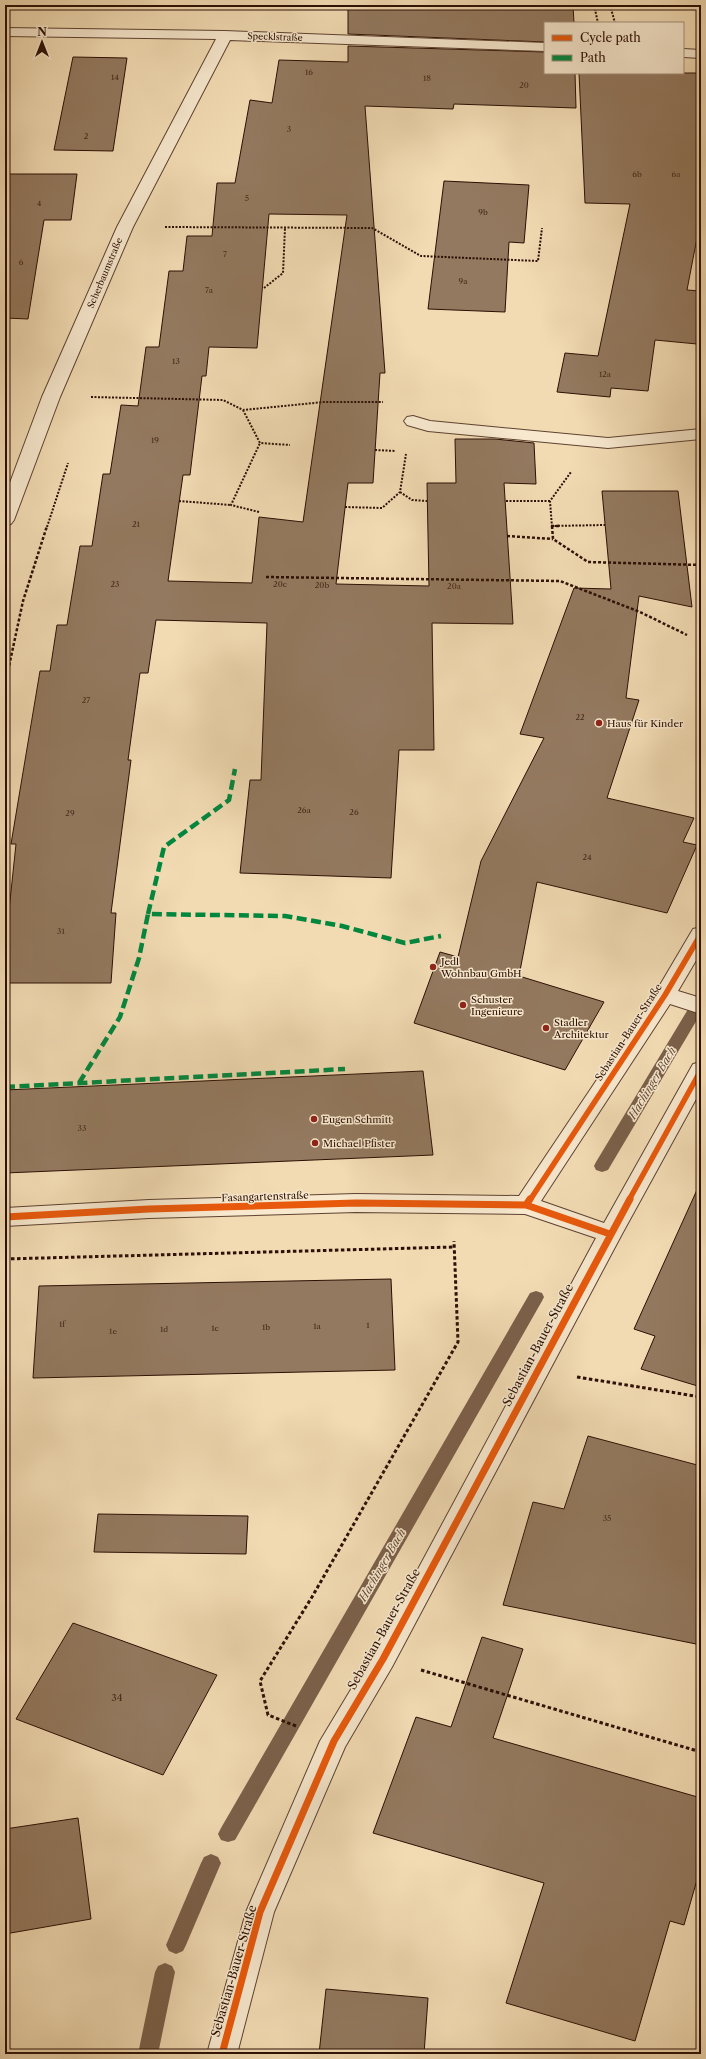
<svg xmlns="http://www.w3.org/2000/svg" width="706" height="2059" font-family="'Libre Caslon Text',serif">
	<style>
		.lines { fill: none; stroke-linecap: round; stroke-linejoin: round }
		.stream { fill: #7b604a; fill-rule: evenodd }
		.building { fill: #93795f; stroke: #2c0f04; fill-rule: evenodd }
		.minor-casing { stroke: #5e4230; stroke-width: 2 }
		.path-far2 { stroke: #2c0f04; stroke-width: 2; stroke-dasharray: 2 1.5; stroke-linecap: butt }
		.path-far1 { stroke: #2c0f04; stroke-width: 2.5; stroke-dasharray: 3 2; stroke-linecap: butt }
		.path { stroke: #2c0f04; stroke-width: 3; stroke-dasharray: 3.5 2.5; stroke-linecap: butt }
		.minor { fill: #f7e8ce; fill-rule: evenodd }
		.quiet { stroke: #00873e; stroke-width: 4.5; stroke-dasharray: 10 4.5; stroke-linecap: butt }
		.cycleway-far1-casing { stroke: #f7e8ce; stroke-width: 8 }
		.cycleway-casing { stroke: #f7e8ce; stroke-width: 10 }
		.cycleway-far1 { stroke: #e8590c; stroke-width: 5.5 }
		.cycleway { stroke: #e8590c; stroke-width: 7 }
		.poi-dot { fill: #8f2418; stroke: #f7e8ce; stroke-width: 1.5 }
		.labels { text-anchor: middle; stroke-width: 3; stroke-linejoin: round; paint-order: stroke }
		.number-label { font-size: 8px; fill: #462a1b }
		.far-street-label { font-size: 9px; fill: #2c0f04; stroke: #f7e8ce }
		.poi-label { font-size: 10px; fill: #2c0f04; stroke: #f7e8ce; text-anchor: start }
		.street-label { font-size: 10px; fill: #2c0f04; stroke: #f7e8ce }
		.near-number-label { font-size: 10px; fill: #462a1b }
		.water-label { font-size: 11px; font-style: italic; fill: #674c38; stroke: #f7e8ce }
		.near-street-label { font-size: 12px; fill: #2c0f04; stroke: #f7e8ce }
	</style>
	<rect width="100%" height="100%" fill="#f2dbb3"/>
	<filter id="stains"><feTurbulence type="fractalNoise" baseFrequency=".005" numOctaves="4"/><feColorMatrix values="0 0 0 0 .2 0 0 0 0 .09 0 0 0 0 .02 0 0 0 .5 -.17"/></filter>
	<radialGradient id="worn" r=".72"><stop offset=".6" stop-color="#630" stop-opacity="0"/><stop offset="1" stop-color="#630" stop-opacity=".3"/></radialGradient>
	<g class="lines">
		<path class="stream" d="M 701,995 L 701,1013 L 608,1170 L 602,1172 L 596,1170 L 594,1166 L 596,1162 L 696,996 Z
			M 536,1291 L 542,1293 L 544,1297 L 542,1301 L 235,1840 L 228,1842 L 221,1840 L 218,1834 L 221,1828 L 530,1293 Z
			M 211,1854 L 218,1857 L 221,1863 L 186,1945 L 183,1951 L 176,1954 L 169,1951 L 166,1945 L 201,1863 L 204,1857 Z
			M 165,1963 L 172,1966 L 175,1972 L 158,2054 L 138,2054 L 155,1972 L 158,1966 Z"/>
	</g>
	<path class="building" d="M 395,5 L 573,6 L 574,23 L 545,23 L 545,42 L 348,34 L 348,7 L 395,7 Z
		M 348,46 L 545,52 L 545,73 L 575,73 L 576,108 L 454,104 L 453,109 L 365,106 L 385,373 L 380,373 L 373,483 L 348,483 L 336,584 L 429,586 L 427,483 L 456,483 L 455,439 L 495,439 L 534,443 L 536,484 L 504,483 L 513,624 L 432,623 L 434,750 L 399,750 L 391,878 L 240,873 L 250,780 L 261,780 L 267,623 L 156,620 L 148,673 L 140,673 L 128,760 L 131,760 L 111,913 L 116,913 L 111,983 L 5,983 L 5,948 L 16,844 L 11,844 L 40,671 L 50,671 L 57,625 L 67,625 L 80,546 L 92,546 L 103,474 L 110,474 L 121,405 L 138,406 L 146,347 L 159,347 L 169,271 L 183,271 L 187,236 L 212,236 L 217,183 L 235,183 L 250,100 L 272,103 L 279,60 L 348,62 ZM 269,214 L 347,215 L 303,522 L 259,517 L 252,583 L 168,581 L 183,475 L 190,475 L 202,376 L 206,376 L 209,347 L 257,348 Z
		M 73,57 L 127,58 L 113,151 L 54,150 Z
		M 579,73 L 701,73 L 701,217 L 687,290 L 701,291 L 701,322 L 697,344 L 655,340 L 648,391 L 611,388 L 610,397 L 557,392 L 565,353 L 598,356 L 630,204 L 585,203 Z
		M 5,174 L 77,174 L 71,220 L 44,220 L 28,319 L 5,318 Z
		M 444,181 L 529,185 L 524,243 L 509,242 L 505,312 L 428,309 Z
		M 602,491 L 678,491 L 692,607 L 639,596 L 626,698 L 639,700 L 607,798 L 694,818 L 683,842 L 697,845 L 667,913 L 537,882 L 519,976 L 604,1002 L 565,1070 L 414,1023 L 440,952 L 458,957 L 481,861 L 544,738 L 520,734 L 574,588 L 611,589 Z
		M 423,1071 L 433,1155 L 5,1173 L 5,1090 Z
		M 701,1181 L 701,1387 L 641,1369 L 655,1336 L 634,1329 Z
		M 391,1279 L 395,1370 L 33,1378 L 39,1286 Z
		M 588,1436 L 701,1466 L 701,1645 L 503,1605 L 533,1502 L 564,1509 Z
		M 98,1514 L 248,1516 L 246,1554 L 94,1552 Z
		M 73,1623 L 217,1675 L 163,1775 L 16,1719 Z
		M 482,1637 L 523,1649 L 493,1738 L 701,1798 L 701,1866 L 684,1925 L 670,1921 L 635,2041 L 506,2003 L 544,1883 L 373,1833 L 416,1717 L 451,1727 Z
		M 78,1818 L 91,1919 L 5,1934 L 5,1829 Z
		M 326,1989 L 428,1998 L 424,2054 L 319,2054 Z"/>
	<g class="lines">
		<defs>
			<path id="minor" d="M 5,28 L 225,31 L 545,43 L 545,51 L 230,40 L 133,227 L 60,397 L 14,520 L 11,524 L 5,525 L 5,496 L 42,397 L 117,227 L 216,39 L 5,36 Z
				M 683,49 L 701,50 L 701,58 L 683,57 Z
				M 413,416 L 430,421 L 608,438 L 701,429 L 701,439 L 608,448 L 428,431 L 407,425 L 404,421 L 407,417 Z
				M 701,927 L 701,952 L 678,991 L 701,998 L 701,1014 L 670,1004 L 541,1201 L 604,1223 L 693,1064 L 701,1062 L 701,1090 L 622,1234 L 392,1667 L 345,1747 L 274,1912 L 237,2054 L 207,2054 L 246,1912 L 320,1741 L 374,1651 L 596,1238 L 525,1214 L 356,1212 L 149,1218 L 5,1226 L 5,1208 L 149,1200 L 356,1194 L 519,1196 L 657,990 L 693,929 Z"/>
		</defs>
		<use href="#minor" class="minor-casing"/>
		<path class="path-far2" d="M 594,5 L 598,23
			M 610,5 L 615,23
			M 165,227 L 372,228 L 421,256 L 538,261 L 542,228
			M 264,288 L 283,273 L 285,228
			M 91,397 L 223,400 L 243,410 L 324,402 L 383,402
			M 243,410 L 260,443 L 290,445
			M 375,450 L 396,451
			M 400,492 L 412,500 L 427,501
			M 179,501 L 231,505
			M 506,501 L 550,501
			M 345,507 L 382,508 L 400,492 L 406,454
			M 259,512 L 231,505 L 260,443
			M 551,526 L 605,525
			M 47,527 L 68,463
			M 552,527 L 550,501 L 571,472"/>
		<path class="path-far1" d="M 551,526 L 559,526
			M 552,526 L 553,539 L 588,562 L 701,565
			M 507,536 L 553,539
			M 266,577 L 560,581 L 640,612 L 687,635
			M 5,685 L 23,601 L 47,526"/>
		<path class="path" d="M 5,1259 L 454,1247
			M 577,1377 L 701,1397
			M 421,1670 L 701,1752
			M 296,1726 L 268,1715 L 260,1681 L 312,1597 L 458,1342 L 454,1241"/>
		<use href="#minor" class="minor"/>
		<path class="quiet" d="M 148,914 L 164,847 L 229,800 L 235,769
			M 79,1083 L 120,1017 L 139,958 L 148,914 L 285,916 L 342,926 L 405,943 L 441,936
			M 5,1087 L 345,1069"/>
		<defs>
			<path id="cycleway-far1" d="M 530,1200 L 665,995 L 701,934
				M 629,1200 L 701,1070"/>
			<path id="cycleway" d="M 526,1205 L 530,1199
				M 5,1217 L 149,1209 L 356,1203 L 526,1205 L 610,1234
				M 222,2054 L 260,1912 L 334,1741 L 383,1659 L 630,1199"/>
		</defs>
		<use href="#cycleway-far1" class="cycleway-far1-casing"/>
		<use href="#cycleway" class="cycleway-casing"/>
		<use href="#cycleway-far1" class="cycleway-far1"/>
		<use href="#cycleway" class="cycleway"/>
	</g>
	<g class="poi-dot">
		<circle cx="599" cy="723" r="4"/>
		<circle cx="433" cy="967" r="4"/>
		<circle cx="463" cy="1005" r="4"/>
		<circle cx="546" cy="1028" r="4"/>
		<circle cx="314" cy="1119" r="4"/>
		<circle cx="315" cy="1143" r="4"/>
	</g>
	<g class="labels">
		<g class="number-label">
			<text x="309" y="75">16</text>
			<text x="115" y="80">14</text>
			<text x="427" y="81">18</text>
			<text x="524" y="88">20</text>
			<text x="289" y="132">3</text>
			<text x="86" y="139">2</text>
			<text x="637" y="177">6b</text>
			<text x="676" y="177">6a</text>
			<text x="247" y="201">5</text>
			<text x="39" y="206">4</text>
			<text x="483" y="215">9b</text>
			<text x="225" y="257">7</text>
			<text x="21" y="265">6</text>
			<text x="463" y="284">9a</text>
			<text x="209" y="293">7a</text>
			<text x="176" y="364">13</text>
			<text x="605" y="377">12a</text>
			<text x="155" y="443">19</text>
			<text x="136" y="527">21</text>
			<text x="115" y="587">23</text>
			<text x="280" y="587">20c</text>
			<text x="322" y="588">20b</text>
			<text x="454" y="589">20a</text>
			<text x="86" y="703">27</text>
			<text x="580" y="720">22</text>
			<text x="304" y="813">26a</text>
			<text x="354" y="815">26</text>
			<text x="70" y="816">29</text>
			<text x="587" y="860">24</text>
			<text x="61" y="934">31</text>
			<text x="82" y="1131">33</text>
			<text x="62" y="1327">1f</text>
			<text x="368" y="1328">1</text>
			<text x="317" y="1329">1a</text>
			<text x="266" y="1330">1b</text>
			<text x="215" y="1331">1c</text>
			<text x="164" y="1332">1d</text>
			<text x="113" y="1334">1e</text>
			<text x="607" y="1521">35</text>
		</g>
		<g class="far-street-label">
			<text transform="translate(275 37) rotate(2)" y="3">Specklstraße</text>
			<text transform="translate(105 273) rotate(-67)" y="3">Scherbaumstraße</text>
		</g>
		<g class="poi-label">
			<text x="607" y="727">Haus für Kinder</text>
			<text x="441" y="965">Jedl<tspan x="441" dy="12">Wohnbau GmbH</tspan></text>
			<text x="471" y="1003">Schuster<tspan x="471" dy="12">Ingenieure</tspan></text>
			<text x="554" y="1026">Stadler<tspan x="554" dy="12">Architektur</tspan></text>
			<text x="322" y="1123">Eugen Schmitt</text>
			<text x="323" y="1147">Michael Pfister</text>
		</g>
		<g class="street-label">
			<text transform="translate(628 1032) rotate(-57)" y="4">Sebastian-Bauer-Straße</text>
			<text transform="translate(265 1196) rotate(-2)" y="4">Fasangartenstraße</text>
		</g>
		<g class="near-number-label">
			<text x="117" y="1701">34</text>
		</g>
		<g class="water-label">
			<text transform="translate(652 1083) rotate(-59)" y="4">Hachinger Bach</text>
			<text transform="translate(382 1565) rotate(-60)" y="4">Hachinger Bach</text>
		</g>
		<g class="near-street-label">
			<text transform="translate(538 1345) rotate(-62)" y="4">Sebastian-Bauer-Straße</text>
			<text transform="translate(384 1629) rotate(-61)" y="4">Sebastian-Bauer-Straße</text>
			<text transform="translate(234 1971) rotate(-74)" y="4">Sebastian-Bauer-Straße</text>
		</g>
	</g>
	<rect width="706" height="2059" fill="none" stroke="#f2dbb3" stroke-width="20"/>
	<rect x="6" y="6" width="694" height="2047" fill="none" stroke="#2c0f04" stroke-width="2"/>
	<rect x="10" y="10" width="686" height="2039" fill="none" stroke="#2c0f04"/>
	<rect x="544" y="22" width="140" height="52" fill="#f7e8ce" stroke="#a6917d"/>
	<rect x="552" y="35" width="20" height="6" fill="#e8590c" stroke="#a6917d"/>
	<text x="580" y="42" font-size="12" fill="#2c0f04">Cycle path</text>
	<rect x="552" y="55" width="20" height="6" fill="#00873e" stroke="#a6917d"/>
	<text x="580" y="62" font-size="12" fill="#2c0f04">Path</text>
	<g transform="translate(42 42)" stroke="#f7e8ce" stroke-width="3" paint-order="stroke">
	<path d="M0-3L7 15L0 10L-7 15Z" fill="#2c0f04"/>
	<text y="-6" font-size="11" font-weight="bold" text-anchor="middle" fill="#2c0f04">N</text>
	</g>
	<rect width="100%" height="100%" filter="url(#stains)"/>
	<rect width="100%" height="100%" fill="url(#worn)"/>
</svg>
